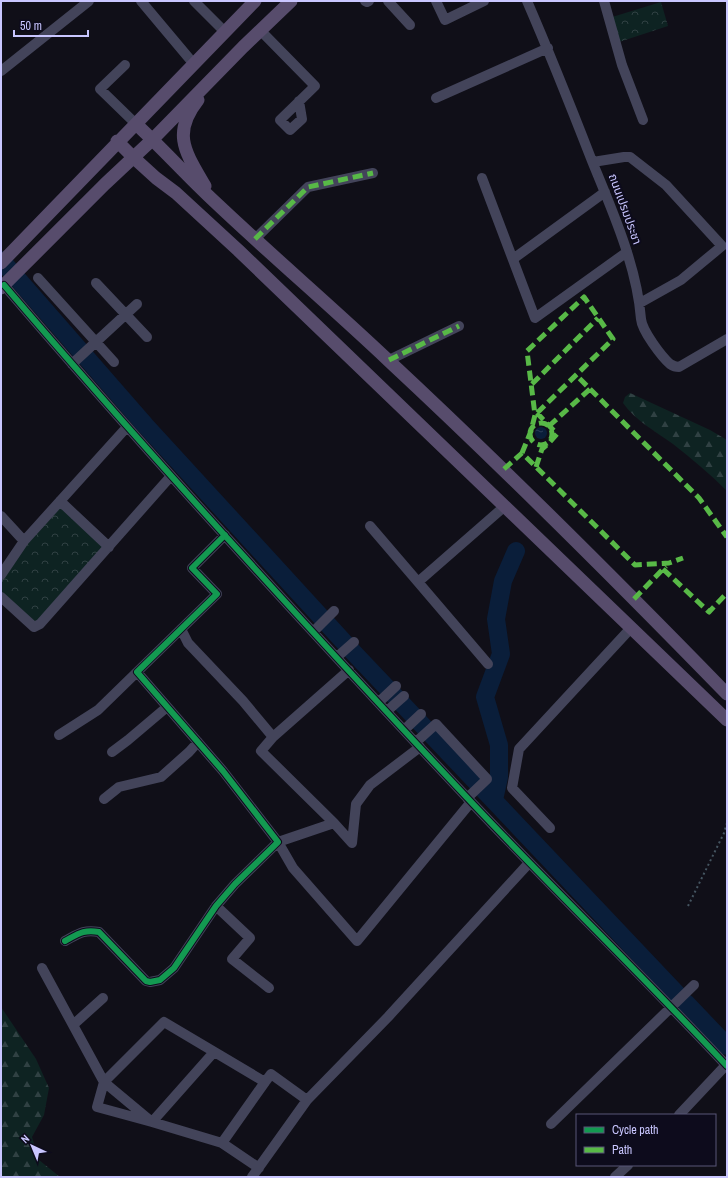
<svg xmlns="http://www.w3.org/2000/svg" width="728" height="1178" font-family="'Archivo Narrow','Noto Sans Thai',sans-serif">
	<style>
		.forest { fill: url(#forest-firs) }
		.park { fill: url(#park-crowns) }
		.water { fill: url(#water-ripples) }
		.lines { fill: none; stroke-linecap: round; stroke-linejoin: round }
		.river { stroke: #0a1e3a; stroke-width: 18 }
		.path { stroke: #455561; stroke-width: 2; stroke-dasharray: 2 3; stroke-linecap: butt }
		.minor { stroke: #43445a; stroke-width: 10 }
		.major { stroke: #574c6c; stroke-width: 13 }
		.quiet { stroke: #58b947; stroke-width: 5; stroke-dasharray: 10 5; stroke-linecap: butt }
		.cycleway-casing { stroke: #0d0b1c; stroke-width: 8 }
		.cycleway { stroke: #139951; stroke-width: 6 }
		.labels { text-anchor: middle; stroke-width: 4; stroke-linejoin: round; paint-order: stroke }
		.street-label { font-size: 12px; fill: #c9c6ff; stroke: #0d0b1c }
	</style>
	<defs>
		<pattern id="forest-firs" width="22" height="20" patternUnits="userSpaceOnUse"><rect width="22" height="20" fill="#0e2322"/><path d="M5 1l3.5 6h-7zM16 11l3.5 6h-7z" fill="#304143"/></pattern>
		<pattern id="park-crowns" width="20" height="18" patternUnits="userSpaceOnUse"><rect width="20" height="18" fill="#0e2322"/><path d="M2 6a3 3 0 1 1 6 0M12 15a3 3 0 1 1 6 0" fill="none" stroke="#304143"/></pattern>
		<pattern id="water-ripples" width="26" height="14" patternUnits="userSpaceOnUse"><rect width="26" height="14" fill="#0a1e3a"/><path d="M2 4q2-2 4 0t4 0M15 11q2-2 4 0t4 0" fill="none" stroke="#2c3d58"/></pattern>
	</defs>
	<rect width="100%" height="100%" fill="#100f18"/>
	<path class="forest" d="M 630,393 L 710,430 L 727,440 L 727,491 C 710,474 692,459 673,444 C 655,431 636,421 623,403 L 625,397 Z
		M 1,1007 L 36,1059 L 49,1088 L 44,1115 L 32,1137 L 39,1160 L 60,1177 L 1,1177 Z"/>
	<path class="park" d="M 661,2 L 668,26 L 616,43 L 609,18 Z
		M 60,501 L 109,547 L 34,627 L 1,597 L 1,575 Z"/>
	<path class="water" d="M535 433a6 6 0 1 1 12 0a6 6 0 1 1-12 0Z"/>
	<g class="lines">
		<path class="river" d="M 1,260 L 145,425 L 354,653 L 677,994
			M 494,800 L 499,777 L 499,745 L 485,697 L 501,654 L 496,619 L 503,581 L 516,551
			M 686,1003 L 727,1046"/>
		<path class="path" d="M 688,906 L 724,833 L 727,823"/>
		<path class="minor" d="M 141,1 L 193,63
			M 194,1 L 225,32
			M 365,1 L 367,2 L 369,1
			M 388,1 L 410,25
			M 436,1 L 445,20 L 484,1
			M 527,1 C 550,54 571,107 592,161 C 612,210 637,266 641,319 C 642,331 662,357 670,364 C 673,366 676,367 679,367 L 727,339
			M 604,1 L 622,65 L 643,120
			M 260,30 L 315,86 L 280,120 L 290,130 L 302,119 L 299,101
			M 125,65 L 100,89 L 136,124
			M 1,71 L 89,1
			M 436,98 L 548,48
			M 593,162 L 624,157 L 630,157 L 666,185 L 722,246 L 681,280 L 640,303
			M 482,178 L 535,318 L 627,252
			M 255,239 L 308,187 L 373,173
			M 513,259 L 605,192
			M 38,278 L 114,362
			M 96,283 L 147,337
			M 4,285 C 156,463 314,635 474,805 C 557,893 644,977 727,1066
			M 389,360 L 459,326
			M 72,364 L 137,304
			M 60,501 L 109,547
			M 1,516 L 24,541
			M 370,526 L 418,582
			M 1,575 L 24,541 L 127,427
			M 1,597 L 34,627 L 40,624 L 171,476
			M 181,629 L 188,643 L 243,701 L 273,737 L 349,670
			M 313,632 L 334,611
			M 337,657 L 354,642
			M 488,664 L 418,582 L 505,506
			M 379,702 L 396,686
			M 387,711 L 404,696
			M 404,730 L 421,714
			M 59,735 L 98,710 L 137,672
			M 273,737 L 261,751 L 334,823 L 278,842 L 293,868 L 357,941 L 471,802
			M 416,742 L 436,724 L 487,779 L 467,798
			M 112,752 L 128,740 L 167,707
			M 104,799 L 119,787 L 161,777 L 189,752 L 198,742
			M 334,823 L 352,843 L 356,804 L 370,785 L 420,747
			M 550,828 L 512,788 L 519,749 L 631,628
			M 216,906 L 250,938 L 232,959 L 269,988
			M 65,941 C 78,934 84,929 99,932 L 146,981 L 150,982 L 160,980 L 174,968 L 216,906 L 235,884 L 278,842 L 223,771 L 137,672 L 217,594 L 192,568 L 225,535
			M 42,968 L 104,1082 L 164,1022 L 265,1082 L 271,1074 L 307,1100
			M 73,1025 L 103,998
			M 214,1052 L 152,1122 L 97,1107 L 104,1082 L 152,1122 L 222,1143 L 259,1168
			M 679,1115 L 726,1065
			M 551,1124 L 694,985
			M 222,1143 L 265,1082
			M 252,1177 L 307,1100 L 388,1017 L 529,863
			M 615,1177 L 628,1165"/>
		<path class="major" d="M 198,100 C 171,134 186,153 205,186
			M 136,124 C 163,149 188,177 215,202 C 272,256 332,307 389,361 C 505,469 617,581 727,694
			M 117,141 L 134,158 L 156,178 L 176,193 L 238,250 L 727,720
			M 1,263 L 255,1
			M 1,288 L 105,184 L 153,139 L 243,47 L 291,1"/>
		<path class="quiet" d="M 255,239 L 308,187 L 373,173
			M 389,360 L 459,326
			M 532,384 L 598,318
			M 590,389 L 699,498 L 727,537
			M530 434a11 11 0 1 1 22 0a11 11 0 1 1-22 0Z
			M 549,426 L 590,389 L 576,375
			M 522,453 L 531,431 L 535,415 L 527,351 L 584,297 L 613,339 L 535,415
			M 536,467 L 542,449 L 549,443 L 557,434 L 537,413
			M 504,469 L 522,453 L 635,565 L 669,563 L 683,558
			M 663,569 L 709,612 L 727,593
			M 634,599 L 666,566"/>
		<defs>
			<path id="cycleway" d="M 4,285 C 156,463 314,635 474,805 C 557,893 644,977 727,1066
				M 65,941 C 78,934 84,929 99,932 L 146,981 L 150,982 L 160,980 L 174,968 L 216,906 L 235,884 L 278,842 L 223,771 L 137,672 L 217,594 L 192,568 L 225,535"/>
		</defs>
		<use href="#cycleway" class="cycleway-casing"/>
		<use href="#cycleway" class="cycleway"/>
	</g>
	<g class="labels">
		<g class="street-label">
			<text transform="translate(625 209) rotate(70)" y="4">ถนนเปรมประชา</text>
		</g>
	</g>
	<rect width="728" height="1178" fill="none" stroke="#c9c6ff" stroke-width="4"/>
	<rect x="576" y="1114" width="140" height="52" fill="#0d0b1c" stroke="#585677"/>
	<rect x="584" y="1127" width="20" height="6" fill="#139951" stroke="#585677"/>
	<text x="612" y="1134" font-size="12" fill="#c9c6ff">Cycle path</text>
	<rect x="584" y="1147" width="20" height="6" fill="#58b947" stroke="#585677"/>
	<text x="612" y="1154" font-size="12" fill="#c9c6ff">Path</text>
	<g transform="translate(32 1146) rotate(316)" stroke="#0d0b1c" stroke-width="3" paint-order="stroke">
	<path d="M0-3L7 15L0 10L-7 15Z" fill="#c9c6ff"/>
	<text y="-6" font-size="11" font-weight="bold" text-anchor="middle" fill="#c9c6ff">N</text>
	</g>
	<path d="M14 30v6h74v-6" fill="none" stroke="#c9c6ff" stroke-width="2"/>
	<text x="20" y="30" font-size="12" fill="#c9c6ff" stroke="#0d0b1c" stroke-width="3" paint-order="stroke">50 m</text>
</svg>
